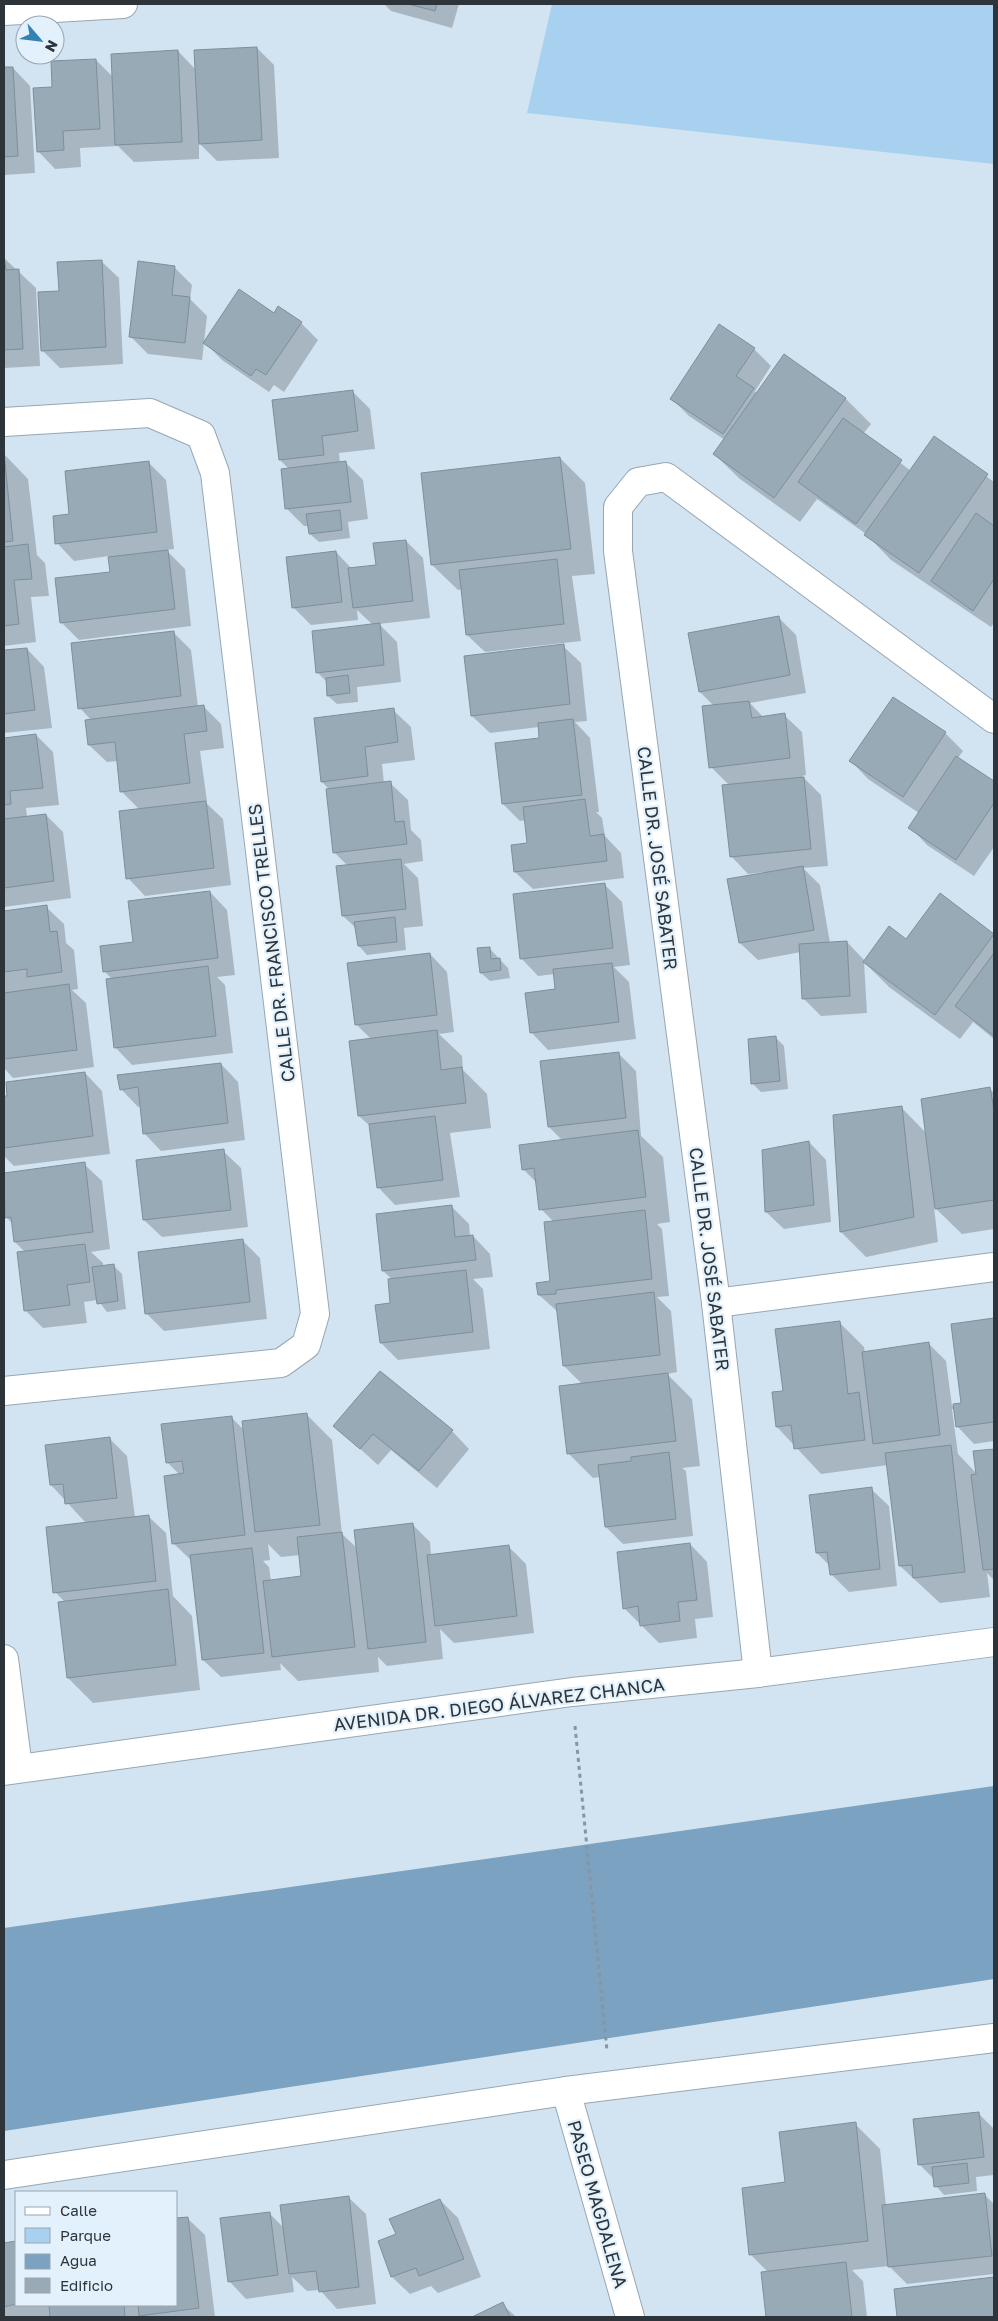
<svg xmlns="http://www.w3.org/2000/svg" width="998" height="2321" font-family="'Golos Text',sans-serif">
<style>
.green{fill:#a8d1f0}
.water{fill:#7ba2c0}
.shadow{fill:#0003;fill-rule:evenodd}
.building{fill:#99aab7;stroke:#7e8e9b}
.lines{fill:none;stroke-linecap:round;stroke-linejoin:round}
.minor-casing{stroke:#96a7b4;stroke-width:30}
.path{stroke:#8895a0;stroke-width:3;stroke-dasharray:4 4;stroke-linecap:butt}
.minor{stroke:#fff;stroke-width:28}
.labels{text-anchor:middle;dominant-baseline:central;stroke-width:4.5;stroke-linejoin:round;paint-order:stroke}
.street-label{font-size:18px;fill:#2d343a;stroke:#e2f1fc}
</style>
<rect width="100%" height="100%" fill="#d2e4f2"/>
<path class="green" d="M552,4H994V164L527,113Z"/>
<path class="water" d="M994,1786V1979L4,2131V1928Z"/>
<g class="shadow">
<path d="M384,4H459L452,28L391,11Z"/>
<path d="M257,48L274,65L279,158L217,161L199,143V159L134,162L118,146L80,148L81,167L55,169L38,151L53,89L96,60L114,78L178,51L196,70Z"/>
<path d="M13,68L30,86L35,173L4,175V69Z"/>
<path d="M4,258L36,288L40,366L4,368Z"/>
<path d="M101,261L119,278L123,364L60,368L42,350L60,292Z"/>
<path d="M174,267L192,285L190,299L207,316L202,360L148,354L131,337Z"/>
<path d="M274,314L301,323L318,340L284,392L274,385L269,392L222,360L205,343Z"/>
<path d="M754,349L771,366L755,391L757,394L785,355L846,399L871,424L863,434L911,471L934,438L994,482V623L991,627L891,560L866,534L817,499L800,522L740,479L714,454L725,440L689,416L672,399Z"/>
<path d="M353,392L370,409L375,449L339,453L340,463H346L363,480L368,519L348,522L350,538L319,542L310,534L309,526H304L287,509L283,470L289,469L280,460Z"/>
<path d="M4,454L28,479L37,555L45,563L49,596L31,597L36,642L4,646Z"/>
<path d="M560,458L585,483L595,574L572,576L581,641L485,652L467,635L462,589L458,590L432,565Z"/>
<path d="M148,462L166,480L174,549L166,550L185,569L191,626L79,640L61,622L111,573L109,556L74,561L57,543L71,515Z"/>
<path d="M406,541L423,558L430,618L379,624L397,642L401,682L357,687L358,702L337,704L328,696L327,682L317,672L373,625L357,610L358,620L311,625L293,607L336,552L352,569L377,566Z"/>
<path d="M779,618L796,635L806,693L750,703L764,718L784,715L802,732L806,775L802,776L821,795L828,866L803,868L820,885L830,943L847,942L865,961L906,941L940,895L994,935V1039L973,1022L960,1039L889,987L864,962L867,1013L821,1016L803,998L801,952L758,960L740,943L764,872L748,874L731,856L729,785L711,767L714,706L700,692L690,634Z"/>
<path d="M173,632L191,650L198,707H204L221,724L224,748L200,751L207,801H204L223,819L231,885L145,896L128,878L140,810L121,791L118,761L107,762L89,745L91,720L80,708Z"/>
<path d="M563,646L581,663L587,721L575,722L590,738L599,812H596L602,818L605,836L621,853L624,878L533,889L515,872L529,844L526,820L520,821L503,804L540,740L539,727L490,733L472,716Z"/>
<path d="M27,649L44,667L52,728L4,733V652Z"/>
<path d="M893,699L945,733L963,751L958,758L994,783V847L974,876L927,845L910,827L919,813L868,779L851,761Z"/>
<path d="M393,710L411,727L415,760L382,764L384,783H390L408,800L411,830L421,840L423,861L404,864L418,878L423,926L404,928L406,950L367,955L359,946L357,929L343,916L348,866L334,852L330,790L322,782Z"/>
<path d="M36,735L53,752L59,805L26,808L27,817L46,815L63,832L71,898L4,907V739Z"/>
<path d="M605,885L622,902L630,965L614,967L629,982L636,1039L548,1050L531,1032L557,990L555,974L538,976L521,958Z"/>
<path d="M210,892L227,910L235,975L217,977L225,985L233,1053L132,1065L115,1047L112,979L104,971L134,943Z"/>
<path d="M46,907L64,924L66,943L74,950L78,989L72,990L86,1003L94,1067L13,1078L4,1068V912Z"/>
<path d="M490,949L508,968L510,978L490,981L481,973Z"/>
<path d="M430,954L447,972L454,1032L439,1034L462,1056L463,1070L487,1094L491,1128L450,1133L460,1197L395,1205L378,1187L371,1127L359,1116L371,1039L356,1024Z"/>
<path d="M776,1038L784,1046L788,1089L761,1092L752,1083Z"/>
<path d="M618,1053L636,1071L641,1136L663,1157L670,1222L657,1224L662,1229L669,1296L657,1297L671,1311L677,1372L667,1374L692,1399L700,1466L682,1468L686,1471L693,1536L623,1544L606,1527L600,1477L593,1478L568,1453L582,1384L564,1366L558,1312L539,1295L551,1283L554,1222L541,1209L537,1183L523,1169L563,1141L549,1127Z"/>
<path d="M221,1064L238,1082L245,1140L161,1151L144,1133L141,1106L138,1107L121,1089Z"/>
<path d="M85,1073L102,1091L110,1154L14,1166L4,1156V1097Z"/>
<path d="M990,1089L994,1093V1229L962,1234L934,1207L938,1242L866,1257L841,1232L834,1116L901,1107L926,1133Z"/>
<path d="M809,1142L826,1160L831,1222L784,1229L766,1212L763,1151Z"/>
<path d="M223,1151L241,1168L248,1227L162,1237L144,1220Z"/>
<path d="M84,1164L102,1181L110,1249L91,1252L103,1263V1267L113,1265L122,1274L126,1309L107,1312L98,1300L84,1302L87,1323L43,1328L26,1311L19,1254L26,1253L15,1242L13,1224L6,1217L4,1174Z"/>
<path d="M451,1206L469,1224L470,1236H473L490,1254L493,1277L473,1279L483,1289L490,1349L398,1360L381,1343L392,1304L393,1280L383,1271Z"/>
<path d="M242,1240L260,1258L267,1319L164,1331L147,1314Z"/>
<path d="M994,1320V1441L974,1444L957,1426L954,1409H952L958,1454L977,1474L974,1452L994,1450V1580L987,1573L990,1597L940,1603L900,1566L888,1465L821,1474L777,1427L784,1392L839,1322L864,1347L865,1353L929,1344L946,1361L952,1406L962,1404L953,1325Z"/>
<path d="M306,1414L332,1440L342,1534L358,1549L412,1524L430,1542L431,1556L509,1547L526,1564L534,1633L454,1643L440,1629L443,1659L387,1666L378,1657L379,1672L298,1681L280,1663L281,1670L221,1677L203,1660L193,1562L173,1543L180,1475L167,1462L231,1417L244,1430ZM268,1544L281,1557L300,1555L303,1577L271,1581L269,1567L263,1561L270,1560Z"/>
<path d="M335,1426L452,1431L469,1449L437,1488L391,1450L378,1465Z"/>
<path d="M110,1439L127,1456L135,1517L148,1516L166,1533L173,1596L192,1616L200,1690L93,1703L68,1678L65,1602L55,1592L86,1523L51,1485Z"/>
<path d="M871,1489L889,1506L897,1586L849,1592L831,1574L830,1566L817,1553Z"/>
<path d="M690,1544L707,1562L713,1617L695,1619L697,1638L659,1643L624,1608Z"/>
<path d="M978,2113L994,2129V2175L976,2177L977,2191L944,2195L936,2186L935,2180L919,2164Z"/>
<path d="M855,2124L880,2149L886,2206L984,2194L994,2204V2274L907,2284L889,2266L852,2270L863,2281L867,2317H768L763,2273H769L750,2254L786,2184Z"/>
<path d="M348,2197L366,2214L376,2304L337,2309L320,2290L307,2291L292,2277L294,2292L246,2299L229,2281L269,2213L284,2228Z"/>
<path d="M440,2200L458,2218L481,2277L438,2293L431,2286L410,2294L392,2277L379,2242L397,2235Z"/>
<path d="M187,2218L205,2235L215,2317H4V2245L16,2242V2305H176Z"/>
<path d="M994,2279V2317H899L896,2290Z"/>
<path d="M502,2304L516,2317H474Z"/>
</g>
<g class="building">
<path d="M408,4H437L435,11Z"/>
<path d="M257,47L262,140L199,144L194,50Z"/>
<path d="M178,50L182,142L115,145L111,54Z"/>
<path d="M96,59L100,129L63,131L64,150L37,152L33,88L52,87L51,61Z"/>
<path d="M4,67H13L18,156L4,157Z"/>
<path d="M4,257L6,270L19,269L23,349L4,350Z"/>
<path d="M102,260L106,347L41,351L38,292L59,291L57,262Z"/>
<path d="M138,261L175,266L172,295L190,297L185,343L129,337Z"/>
<path d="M239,289L274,313L278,306L302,322L266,375L256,369L251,376L203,343Z"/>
<path d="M719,324L755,348L736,376L754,388L723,434L670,399Z"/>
<path d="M784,354L846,398L774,498L713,454Z"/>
<path d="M353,390L358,431L322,436L324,455L279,460L272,400Z"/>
<path d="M843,418L902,460L856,524L798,482Z"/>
<path d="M934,436L988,474L919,573L864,535Z"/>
<path d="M4,454L13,541L4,542Z"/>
<path d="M560,457L571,549L431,565L421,473Z"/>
<path d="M149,461L157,532L55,544L53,516L69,514L65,471Z"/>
<path d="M346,461L351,502L285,509L281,469Z"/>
<path d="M340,510L342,530L309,534L306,514Z"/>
<path d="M976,513L994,526V579L973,611L931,581Z"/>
<path d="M406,540L413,601L353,608L348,568L376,565L373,543Z"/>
<path d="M28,544L32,579L14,580L19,624L4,626V547Z"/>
<path d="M168,550L175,609L60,623L55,578L110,572L108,557Z"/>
<path d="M336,551L342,602L292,608L286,557Z"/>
<path d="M557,559L564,624L466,635L459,570Z"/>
<path d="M779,616L790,675L699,692L688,633Z"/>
<path d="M380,623L384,665L316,673L312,631Z"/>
<path d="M174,631L181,696L78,709L71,643Z"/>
<path d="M564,644L570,704L471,716L464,656Z"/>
<path d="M27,648L35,710L4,714V650Z"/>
<path d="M348,675L350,693L327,696L326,678Z"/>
<path d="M893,697L946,732L903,797L849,761Z"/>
<path d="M749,701L752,718L785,713L790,758L709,768L702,706Z"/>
<path d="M204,705L207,731L184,734L190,783L120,792L115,742L88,745L85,720Z"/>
<path d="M394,708L398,742L365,747L368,776L321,782L314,718Z"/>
<path d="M573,719L582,795L502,804L495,743L539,738L538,723Z"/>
<path d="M36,734L43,788L10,791L11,804L4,805V738Z"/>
<path d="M956,756L994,781V803L956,860L908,828Z"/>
<path d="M804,777L811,849L730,857L722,785Z"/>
<path d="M391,781L395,822L404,821L407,844L333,853L326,789Z"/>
<path d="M585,799L590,836L604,834L607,861L514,872L511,845L527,843L523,807Z"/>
<path d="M206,801L214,868L126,879L119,811Z"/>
<path d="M46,814L54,881L4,888V819Z"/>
<path d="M401,859L406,909L342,916L336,866Z"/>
<path d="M803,866L814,930L739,943L727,879Z"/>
<path d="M605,883L613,948L520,959L513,894Z"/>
<path d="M210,891L218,958L103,972L100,946L133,942L128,901Z"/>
<path d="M940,893L994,934L935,1015L863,962L889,926L906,939Z"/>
<path d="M47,905L50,932L57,931L62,972L27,977V969L4,972V911Z"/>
<path d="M395,917L397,942L358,946L354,922Z"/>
<path d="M847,941L850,996L802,999L799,944Z"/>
<path d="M490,947L491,959L500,958L501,970L480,973L477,948Z"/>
<path d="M430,953L437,1015L355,1025L347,963Z"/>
<path d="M994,953V1036L955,1006Z"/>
<path d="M612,963L619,1022L530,1033L525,993L555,989L553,969Z"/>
<path d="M208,966L216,1036L114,1048L106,979Z"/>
<path d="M69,984L77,1050L4,1059V993Z"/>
<path d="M437,1030L441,1070L462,1067L466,1103L358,1116L349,1041Z"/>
<path d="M776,1036L780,1081L751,1084L748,1039Z"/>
<path d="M619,1052L626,1118L548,1127L540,1061Z"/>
<path d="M221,1063L228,1123L143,1134L138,1087L120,1090L117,1075Z"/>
<path d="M85,1072L93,1136L4,1148V1096H7L6,1082Z"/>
<path d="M990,1087L994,1110V1200L935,1209L921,1099Z"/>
<path d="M902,1106L914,1217L840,1232L833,1115Z"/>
<path d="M435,1116L443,1180L377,1188L369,1124Z"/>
<path d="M638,1130L646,1197L539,1210L534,1168L522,1170L519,1145Z"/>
<path d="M809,1141L814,1205L765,1212L762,1150Z"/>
<path d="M224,1149L231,1210L143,1220L136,1160Z"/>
<path d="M85,1162L93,1232L14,1242L11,1217L5,1218L4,1173Z"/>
<path d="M452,1205L455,1237L473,1235L476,1260L382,1271L376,1214Z"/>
<path d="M645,1210L652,1279L556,1290V1294L538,1295L536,1283L550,1281L544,1222Z"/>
<path d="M243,1239L250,1302L145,1314L138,1252Z"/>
<path d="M85,1244L90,1282L67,1285L70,1305L24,1311L17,1252Z"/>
<path d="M114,1264L118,1301L97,1304L92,1267Z"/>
<path d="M466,1270L473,1332L380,1343L375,1305L390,1303L388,1279Z"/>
<path d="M654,1292L660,1355L563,1366L556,1304Z"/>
<path d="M994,1318V1422L956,1427L953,1404L961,1403L951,1324Z"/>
<path d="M840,1321L848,1394L859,1392L865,1440L794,1449L791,1425L776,1427L772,1392L783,1391L775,1329Z"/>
<path d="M929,1342L940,1435L873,1444L862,1352Z"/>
<path d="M380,1371L453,1430L419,1471L373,1434L360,1449L333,1426Z"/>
<path d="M668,1373L676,1441L567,1454L559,1386Z"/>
<path d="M307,1413L320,1525L255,1532L242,1421Z"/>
<path d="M232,1416L245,1535L172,1544L164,1476L184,1473L182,1461L166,1463L161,1424Z"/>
<path d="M110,1437L117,1498L65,1504L63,1484L50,1485L45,1445Z"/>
<path d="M951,1445L965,1572L913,1578L912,1565L899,1566L885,1453Z"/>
<path d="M994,1449V1569L983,1570L971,1475L976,1474L973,1451Z"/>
<path d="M669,1452L676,1519L605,1527L598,1465L631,1461V1457Z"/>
<path d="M872,1487L880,1569L830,1575L827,1552L816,1553L809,1495Z"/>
<path d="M149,1515L156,1581L53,1593L46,1527Z"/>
<path d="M413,1523L426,1642L368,1649L354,1530Z"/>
<path d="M342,1532L355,1647L272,1657L263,1581L301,1576L297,1537Z"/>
<path d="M690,1543L697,1600L678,1602L680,1621L640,1626L638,1606L623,1609L617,1552Z"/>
<path d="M509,1545L517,1616L435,1626L427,1555Z"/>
<path d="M252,1548L264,1653L202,1660L190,1555Z"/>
<path d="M168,1589L176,1665L67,1678L58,1602Z"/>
<path d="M979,2112L984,2157L918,2165L913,2119Z"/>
<path d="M856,2122L868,2241L749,2255L742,2188L785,2182L779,2132Z"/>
<path d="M967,2163L969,2183L934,2187L932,2167Z"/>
<path d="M985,2193L992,2256L888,2267L882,2205Z"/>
<path d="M349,2196L359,2287L319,2292L316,2271L289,2274L280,2205Z"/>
<path d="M440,2199L464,2259L419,2276L416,2268L391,2277L378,2241L396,2234L389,2219Z"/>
<path d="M270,2212L278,2275L228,2282L220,2218Z"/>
<path d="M188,2217L199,2308L139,2316L138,2305H176V2218Z"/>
<path d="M16,2241V2304L4,2307V2243Z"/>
<path d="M846,2262L852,2317H766L761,2272Z"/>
<path d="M994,2277V2317H897L894,2289Z"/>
<path d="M503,2302L510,2317H472Z"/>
<path d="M49,2305H124L125,2317H50Z"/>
</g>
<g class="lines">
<defs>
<g id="minor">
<path d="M4,11L123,4"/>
<path d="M4,422L150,413L201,435L215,473L315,1314L306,1345L281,1363L4,1391"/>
<path d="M716,1303L994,1267"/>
<path d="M4,1659L18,1768"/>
<path d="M758,1673L716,1303L618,551V507L638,482L666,477L994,719"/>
<path d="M4,1771L572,1692L758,1673L994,1642"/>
<path d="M566,2091L630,2317"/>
<path d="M4,2175L566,2091L994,2038"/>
</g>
</defs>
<use href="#minor" class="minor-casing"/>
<path class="path" d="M575,1726L607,2051"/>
<use href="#minor" class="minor"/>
</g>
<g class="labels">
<g class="street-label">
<text transform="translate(658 858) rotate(83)">CALLE DR. JOSÉ SABATER</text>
<text transform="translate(271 943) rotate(-97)">CALLE DR. FRANCISCO TRELLES</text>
<text transform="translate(710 1259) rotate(83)">CALLE DR. JOSÉ SABATER</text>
<text transform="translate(499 1704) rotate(-7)">AVENIDA DR. DIEGO ÁLVAREZ CHANCA</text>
<text transform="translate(598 2204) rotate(74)">PASEO MAGDALENA</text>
</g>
</g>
<rect width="998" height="2321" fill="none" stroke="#2d343a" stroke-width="10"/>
<rect x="15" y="2191" width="162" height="115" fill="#e2f1fc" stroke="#9aa5ae"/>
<rect x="25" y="2207" width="25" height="8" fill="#ffffff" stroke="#9aa5ae"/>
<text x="60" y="2216" font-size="15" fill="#2d343a">Calle</text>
<rect x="25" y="2228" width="25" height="15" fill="#a8d1f0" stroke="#9aa5ae"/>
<text x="60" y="2241" font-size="15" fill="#2d343a">Parque</text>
<rect x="25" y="2254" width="25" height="15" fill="#7ba2c0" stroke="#9aa5ae"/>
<text x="60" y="2266" font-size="15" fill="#2d343a">Agua</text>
<rect x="25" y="2278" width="25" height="15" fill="#99aab7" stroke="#9aa5ae"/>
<text x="60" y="2291" font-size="15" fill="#2d343a">Edificio</text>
<g transform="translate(40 40) rotate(118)"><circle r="24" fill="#e2f1fc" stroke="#9aa5ae"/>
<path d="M0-4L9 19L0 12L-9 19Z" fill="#3481b3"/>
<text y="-8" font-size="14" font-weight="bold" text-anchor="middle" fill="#2d343a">N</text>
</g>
</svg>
